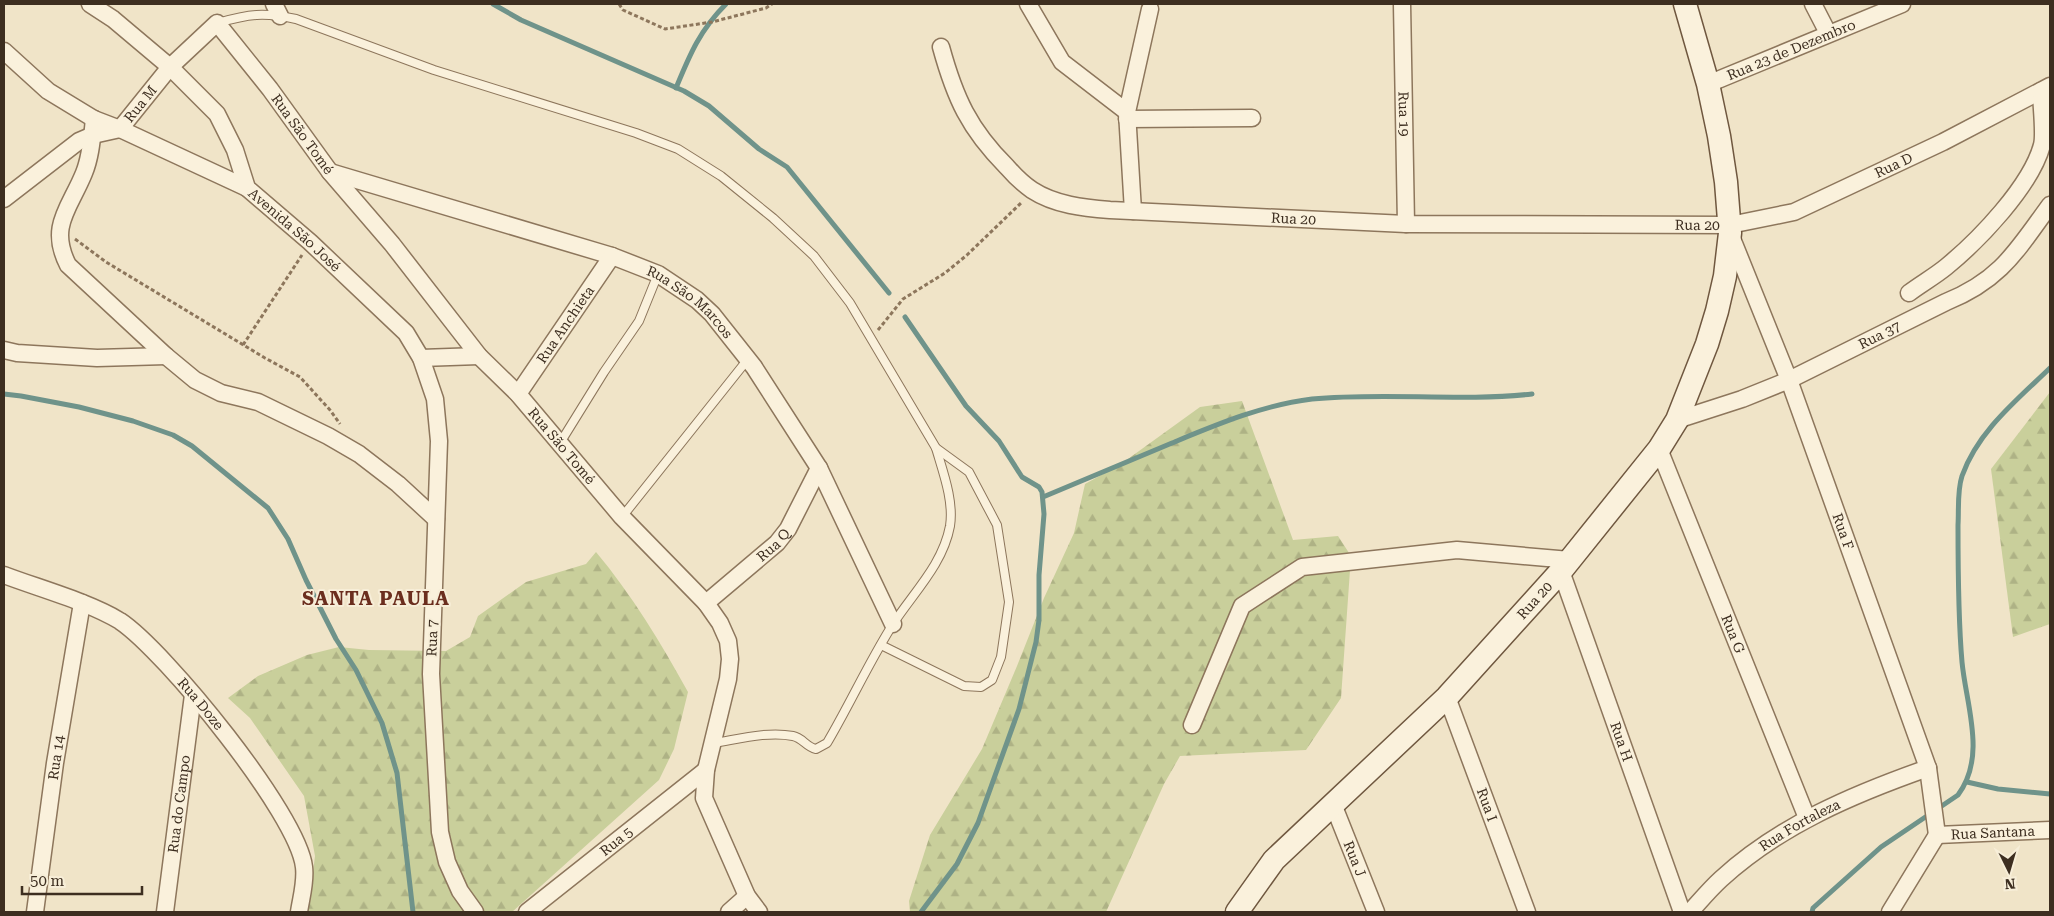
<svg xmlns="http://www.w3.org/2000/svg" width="2054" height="916" font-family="'Roboto Serif',serif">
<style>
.forest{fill:url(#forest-firs)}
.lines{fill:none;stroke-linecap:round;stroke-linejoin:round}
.stream{stroke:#6f938a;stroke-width:5}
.lane-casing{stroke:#8d765c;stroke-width:10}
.street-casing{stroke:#8d765c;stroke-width:19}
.secondary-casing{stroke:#6f573f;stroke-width:25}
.path{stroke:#8d765c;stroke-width:3;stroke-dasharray:4 2.5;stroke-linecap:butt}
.lane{stroke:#faf1dc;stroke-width:8}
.street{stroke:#faf1dc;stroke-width:16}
.secondary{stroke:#faf1dc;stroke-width:22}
.labels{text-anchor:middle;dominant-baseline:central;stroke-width:4;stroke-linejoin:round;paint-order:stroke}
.street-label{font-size:14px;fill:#3d2e20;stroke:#f7eed8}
.district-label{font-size:19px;font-weight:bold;letter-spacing:1px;fill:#6b2e1e;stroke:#f7eed8}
</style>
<defs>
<pattern id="forest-firs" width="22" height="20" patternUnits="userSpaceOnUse" patternTransform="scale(1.25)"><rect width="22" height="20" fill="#c9cf9b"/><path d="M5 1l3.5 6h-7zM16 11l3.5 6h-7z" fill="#aeb285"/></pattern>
</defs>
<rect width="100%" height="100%" fill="#f0e4c8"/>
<g class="forest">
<path d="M2050,392V624L2013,637L1991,469Z"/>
<path d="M1242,401L1293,540L1338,536L1351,556L1341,698L1306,750L1180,756L1164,784L1106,912H910L909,901L930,835L982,749L1017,666L1044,598L1074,533L1085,484L1121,464L1200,407Z"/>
<path d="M596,552C632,595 661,643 688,692L674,749L659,780L512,912H308L315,856L304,796L250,718L228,698L258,676L307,655L339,647L369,650L446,651L470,637L478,616L526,582L586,564Z"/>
</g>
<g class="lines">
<g class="stream">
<path d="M493,4L521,20L684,91L709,106L759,149L787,167L889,293"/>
<path d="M676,88C690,54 700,30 726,4"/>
<path d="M905,317L966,406L999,441L1022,477L1039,487L1042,492L1044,514L1039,575V620L1036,642L1019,709L978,823L957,864L921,912"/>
<path d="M4,394L21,396L79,407L133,421L173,435L192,446L268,508L288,539L306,580L336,639L356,670L382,723L397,773L413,912"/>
<path d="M1043,497C1086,479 1129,461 1172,443C1218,424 1263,405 1312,399C1385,392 1459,402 1532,394"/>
<path d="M1967,782L1998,789L2050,794"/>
<path d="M1812,912L1813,908L1881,847L1958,795C1987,756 1966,705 1962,662C1958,617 1958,570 1958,525C1959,509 1957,491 1962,476C1978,431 2017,400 2050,368"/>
</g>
<defs>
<g id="lane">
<path d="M217,23C250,14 263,12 296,19L434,70L636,133L678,149L721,176L773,218L814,256L850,303L936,448C943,472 954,501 950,526C943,564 914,592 893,624C869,662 850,704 827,743L816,749C806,747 803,738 793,736C768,731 739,739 714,743"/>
<path d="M560,443L604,372L639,321L658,274"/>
<path d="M622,517L748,359"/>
<path d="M881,645L964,686L981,687L992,680L1001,657L1009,602L997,525L969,472L936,448"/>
</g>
<g id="street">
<path id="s1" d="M90,4L113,19L170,67L217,114L235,150L247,188L310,242L406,333L421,358L435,399L439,441L431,674L440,832L447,862L460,891L475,912"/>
<path d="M274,4L280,16"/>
<path d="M1028,4L1062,62L1127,112"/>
<path id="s2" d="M1402,4L1406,224"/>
<path d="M1813,4L1828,33"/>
<path id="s3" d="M941,47C955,98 969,129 1007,167C1014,175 1023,184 1032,190C1055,205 1084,208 1110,210L1406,224L1730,225L1794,212L1943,142L2050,86"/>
<path d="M4,51L48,91L94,119L120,129L247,188"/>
<path id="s4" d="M1708,84L1902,4"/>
<path d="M94,119C92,137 91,156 84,173C70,208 48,226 68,265L166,356L195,380L221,393L258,402L328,436L359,454L398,484L436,519"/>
<path d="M1127,119L1252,118"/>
<path id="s5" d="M330,172L612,256L658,274L697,300L712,314L754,367L819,468L893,624"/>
<path id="s6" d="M4,199L79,141L93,135L120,129L170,67L217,23L270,89L330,172L392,244L479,356L518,394L622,517L706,603L720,623L728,641L730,659L728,679L706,770L704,798L747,896L759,912"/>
<path d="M1133,211L1127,112L1150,9"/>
<path id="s7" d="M1731,236L1789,380L1928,768L1937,835"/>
<path d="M1909,293C1921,284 1935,276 1946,267C1979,240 2031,186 2042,145C2045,134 2041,104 2041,91"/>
<path d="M4,350L17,353L97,358L166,356"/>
<path d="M421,358L479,356"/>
<path id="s8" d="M518,394L612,256"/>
<path id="s9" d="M1677,420L1742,399L1789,380L1946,302C2001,280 2017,250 2050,205"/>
<path id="s10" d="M1659,449L1807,818"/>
<path id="s11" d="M1561,571L1682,912"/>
<path id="s12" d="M4,575C38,588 89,602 120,621C165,651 298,814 304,867C306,882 301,898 299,912"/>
<path id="s13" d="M706,603L777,543L788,529L819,468"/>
<path id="s14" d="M1447,697L1527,912"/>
<path d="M1192,725L1242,606L1302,567L1457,550L1570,560"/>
<path id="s15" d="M1333,804L1376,912"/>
<path id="s16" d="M1937,835L2050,830"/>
<path id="s17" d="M35,912L55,763L82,603"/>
<path id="s18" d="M165,912L193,695"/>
<path id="s19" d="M527,912L706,770"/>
<path d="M729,912L747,896"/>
<path id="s20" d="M1690,912C1700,901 1710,889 1721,879C1780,825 1854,794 1928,768"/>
<path d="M1890,912L1937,835"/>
</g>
<g id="secondary">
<path id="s21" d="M1237,912L1274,860L1447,697L1561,571L1659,449L1677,420L1707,344L1717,311L1725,276L1730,233L1726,182L1719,136L1708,84L1685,4"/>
</g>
</defs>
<use href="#lane" class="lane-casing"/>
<use href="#street" class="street-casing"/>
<use href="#secondary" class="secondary-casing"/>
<g class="path">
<path d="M619,4L623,10L665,29L712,22L766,8L772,4"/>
<path d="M75,239L106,262L265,358L300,377L330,410L340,424"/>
<path d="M878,330L903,299L945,273L967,255L1022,202"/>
<path d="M243,345L302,255"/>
</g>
<use href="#lane" class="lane"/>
<use href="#street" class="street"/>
<use href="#secondary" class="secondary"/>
</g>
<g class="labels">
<g class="street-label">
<text stroke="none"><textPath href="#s4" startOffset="90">Rua 23 de Dezembro</textPath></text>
<text stroke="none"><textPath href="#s6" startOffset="170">Rua M</textPath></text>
<text stroke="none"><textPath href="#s2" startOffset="110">Rua 19</textPath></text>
<text stroke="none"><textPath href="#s6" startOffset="422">Rua São Tomé</textPath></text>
<text stroke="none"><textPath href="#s3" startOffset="1050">Rua D</textPath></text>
<text stroke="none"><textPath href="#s3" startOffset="438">Rua 20</textPath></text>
<text stroke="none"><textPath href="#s3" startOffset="842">Rua 20</textPath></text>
<text stroke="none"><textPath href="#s1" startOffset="312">Avenida São José</textPath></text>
<text stroke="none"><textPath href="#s5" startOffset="386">Rua São Marcos</textPath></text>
<text stroke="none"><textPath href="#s8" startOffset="84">Rua Anchieta</textPath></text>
<text stroke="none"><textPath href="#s9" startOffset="220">Rua 37</textPath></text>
<text stroke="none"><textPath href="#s6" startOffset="828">Rua São Tomé</textPath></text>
<text stroke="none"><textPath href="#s7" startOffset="316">Rua F</textPath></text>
<text stroke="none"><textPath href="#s13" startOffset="89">Rua Q</textPath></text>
<text stroke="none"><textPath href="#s21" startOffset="432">Rua 20</textPath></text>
<text stroke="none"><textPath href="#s10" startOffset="199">Rua G</textPath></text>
<text transform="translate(432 638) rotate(-88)">Rua 7</text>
<text stroke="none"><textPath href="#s12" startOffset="241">Rua Doze</textPath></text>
<text stroke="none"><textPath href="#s11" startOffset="181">Rua H</textPath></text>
<text stroke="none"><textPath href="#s17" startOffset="156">Rua 14</textPath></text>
<text stroke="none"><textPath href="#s18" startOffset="109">Rua do Campo</textPath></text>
<text stroke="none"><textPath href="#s14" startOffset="115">Rua I</textPath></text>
<text stroke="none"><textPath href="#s20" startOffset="141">Rua Fortaleza</textPath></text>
<text stroke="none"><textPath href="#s16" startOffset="56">Rua Santana</textPath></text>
<text stroke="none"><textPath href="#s19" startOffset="114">Rua 5</textPath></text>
<text stroke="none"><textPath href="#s15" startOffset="59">Rua J</textPath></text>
</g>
<g class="district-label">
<text x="376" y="598">SANTA PAULA</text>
</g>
</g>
<rect width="2054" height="916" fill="none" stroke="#3d2e20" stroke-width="10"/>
<g transform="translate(2009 871) rotate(175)" stroke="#f7eed8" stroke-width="4" paint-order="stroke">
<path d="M0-4L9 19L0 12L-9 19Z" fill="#3d2e20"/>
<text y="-8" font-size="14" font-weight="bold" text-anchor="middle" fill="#3d2e20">N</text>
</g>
<path d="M22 886v8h120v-8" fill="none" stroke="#3d2e20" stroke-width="2.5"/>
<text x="30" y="886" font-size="15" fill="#3d2e20" stroke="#f7eed8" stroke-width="4" paint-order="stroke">50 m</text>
</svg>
